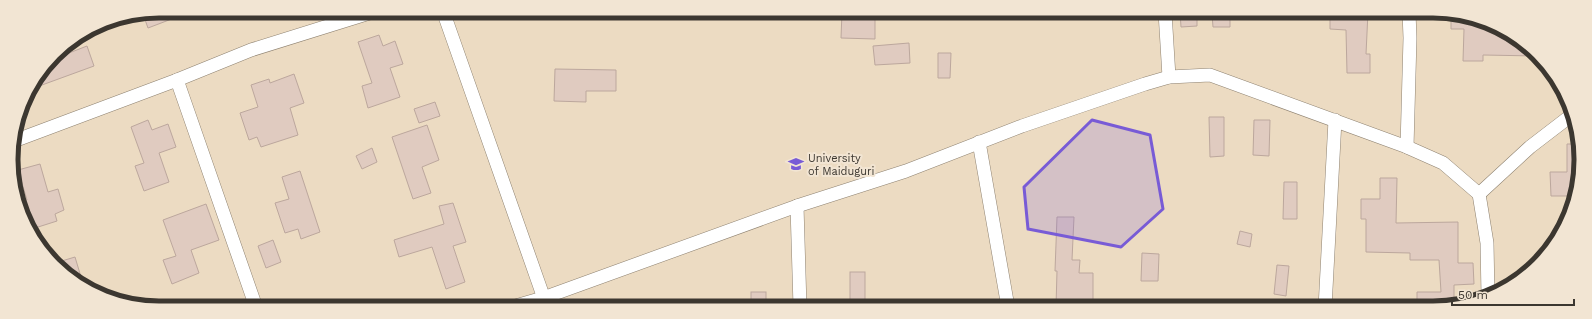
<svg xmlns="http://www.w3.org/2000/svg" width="1592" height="319" font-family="'Work Sans',sans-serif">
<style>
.built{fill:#ecdbc2}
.building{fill:#e0cbc0;stroke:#bca79d}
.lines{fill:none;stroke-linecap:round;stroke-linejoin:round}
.minor-casing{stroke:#8e8271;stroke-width:14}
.minor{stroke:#fff;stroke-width:13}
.marked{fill:#785bd6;fill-opacity:0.2;stroke:#785bd6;stroke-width:3;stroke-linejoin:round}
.labels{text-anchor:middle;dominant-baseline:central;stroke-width:4;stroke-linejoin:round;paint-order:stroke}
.poi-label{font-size:11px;fill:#3c3730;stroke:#f2e5d3;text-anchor:start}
.rim{fill:none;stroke:#3c3730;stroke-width:5}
</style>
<rect width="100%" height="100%" fill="#f2e5d3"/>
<path class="built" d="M160,11L1452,12L1507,31L1550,69L1576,121L1580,179L1566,225L1537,265L1498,293L1442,308L140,307L85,288L48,257L19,207L11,150L22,102L55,54L103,22Z"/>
<g class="building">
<path d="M160,11H190V12L148,28L143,14Z"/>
<path d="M842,12H875V39L841,38Z"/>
<path d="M1180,12H1197V26L1181,27Z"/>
<path d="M1330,12H1368L1366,54H1370V73H1347L1346,30L1330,29Z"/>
<path d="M1451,12L1507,31L1536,56L1483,55V61H1463L1464,29H1451Z"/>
<path d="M1212,14H1230V27H1213Z"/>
<path d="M379,35L383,46L395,41L403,64L390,68L400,97L368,108L362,86L372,83L358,42Z"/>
<path d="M909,43L910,63L875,65L873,46Z"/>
<path d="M87,46L94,66L31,89L51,60Z"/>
<path d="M938,53H951L950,78H938Z"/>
<path d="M555,69L616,70V91H586V102L554,101Z"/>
<path d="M294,74L304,103L290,108L298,135L261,147L257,137L249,140L240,113L258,107L251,85L269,79L270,83Z"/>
<path d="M435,102L440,116L419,123L414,109Z"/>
<path d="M1209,117H1224V156L1210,157Z"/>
<path d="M148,120L152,130L168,124L176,147L159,153L169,182L144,191L135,166L144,163L131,127Z"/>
<path d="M1254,120H1270L1269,156L1253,155Z"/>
<path d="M427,125L439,160L422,167L431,193L413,199L392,137Z"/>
<path d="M1567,144H1577L1580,179L1575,196H1551L1550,172H1567Z"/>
<path d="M372,148L377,162L362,169L356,156Z"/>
<path d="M40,164L48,192L58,189L64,210L55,214L57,221L35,228L32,217L26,219L19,207L18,202L27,200L18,170Z"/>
<path d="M300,171L320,232L301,239L298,229L285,233L275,203L289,199L282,177Z"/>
<path d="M1380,178H1397L1396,223L1458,222V263H1473L1474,284L1454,285V304L1442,308H1417V292H1441L1439,260H1410V253L1366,252V219H1361V199H1380Z"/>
<path d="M1284,182H1297V219H1283Z"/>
<path d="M453,203L466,242L453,246L465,282L446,289L432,247L399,257L394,240L444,224L439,206Z"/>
<path d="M206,204L219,240L191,250L199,273L172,284L163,260L176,256L163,220Z"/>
<path d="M1057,217H1074L1072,260H1080L1079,273H1093V307H1056L1057,271H1055Z"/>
<path d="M1240,231L1252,234L1250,247L1237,244Z"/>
<path d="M273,240L281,262L266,268L258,246Z"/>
<path d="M1142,253L1159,254L1158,281H1141Z"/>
<path d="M75,257L84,287L55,263Z"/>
<path d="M1277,265L1289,266L1286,296L1274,294Z"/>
<rect x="850" y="272" width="15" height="32"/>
<rect x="751" y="292" width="15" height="15"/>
</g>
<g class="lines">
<defs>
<g id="minor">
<path d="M443,11L547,307"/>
<path d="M1165,12L1169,77"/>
<path d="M177,80L256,307"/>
<path d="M14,141L177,80L251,50L376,11"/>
<path d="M979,142L1008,307"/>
<path d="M1407,147L1410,38L1409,12"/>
<path d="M1479,194L1530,147L1573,114"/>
<path d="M797,206L800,307"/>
<path d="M512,307L543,298L797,206L906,171L1022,126L1145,84L1169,77L1210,75L1407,147L1443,163L1479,194L1487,243L1488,295"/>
<path d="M1325,308L1335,120"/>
</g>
</defs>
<use href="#minor" class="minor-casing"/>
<use href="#minor" class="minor"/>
</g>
<path class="marked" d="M1092,120L1150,135L1163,209L1121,247L1028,229L1024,187Z"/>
<defs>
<symbol id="university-bare" viewBox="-9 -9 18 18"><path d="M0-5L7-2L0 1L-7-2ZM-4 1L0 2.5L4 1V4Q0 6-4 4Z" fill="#785bd6" stroke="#f2e5d3" stroke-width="2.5" paint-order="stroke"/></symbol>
</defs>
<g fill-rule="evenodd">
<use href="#university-bare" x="785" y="153" width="22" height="22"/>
</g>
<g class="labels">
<g class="poi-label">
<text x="808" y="158">University<tspan x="808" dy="13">of Maiduguri</tspan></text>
</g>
</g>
<path d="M0 0H1592V319H0ZM159 18H1433A141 141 0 0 1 1574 159V160A141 141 0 0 1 1433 301H159A141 141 0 0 1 18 160V159A141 141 0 0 1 159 18Z" fill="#f2e5d3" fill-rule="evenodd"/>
<path class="rim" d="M159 18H1433A141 141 0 0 1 1574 159V160A141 141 0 0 1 1433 301H159A141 141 0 0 1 18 160V159A141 141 0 0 1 159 18Z"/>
<path d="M1452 299v6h122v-6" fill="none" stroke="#3c3730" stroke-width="2"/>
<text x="1458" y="299" font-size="12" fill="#3c3730" stroke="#f2e5d3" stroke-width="3" paint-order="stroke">50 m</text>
</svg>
